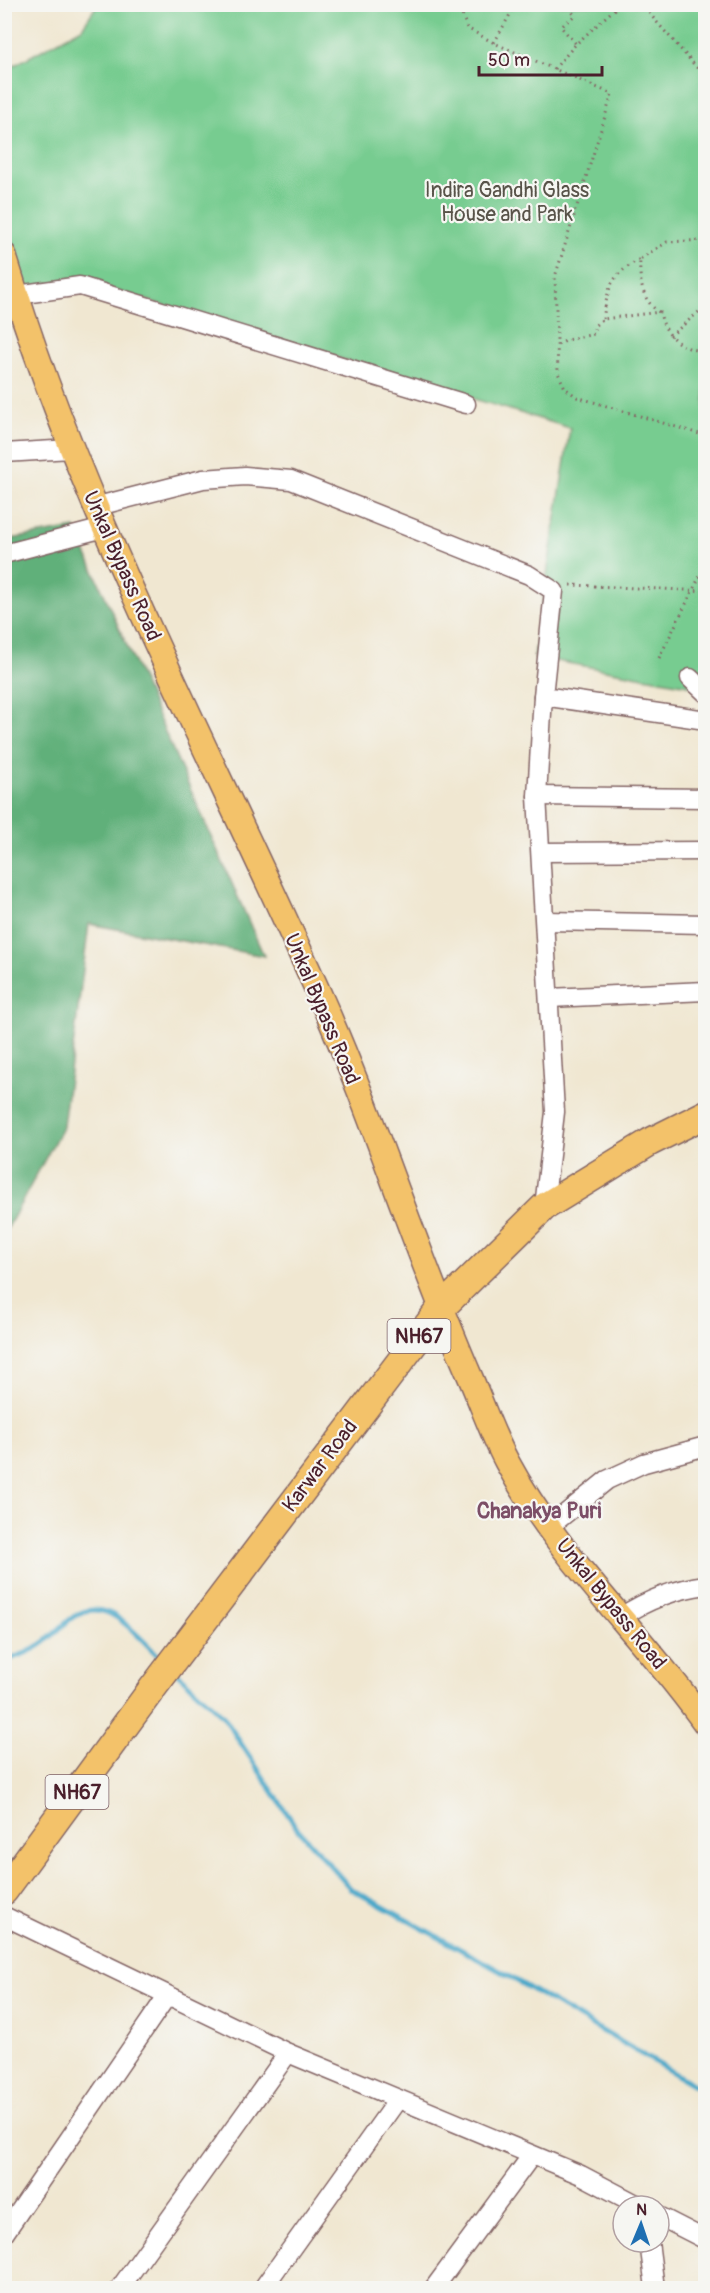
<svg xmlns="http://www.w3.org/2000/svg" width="710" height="2293" font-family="Pangolin,sans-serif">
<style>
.green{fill:#77cc90;stroke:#60765e;stroke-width:1.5}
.forest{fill:#61b07a;stroke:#566852;stroke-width:1.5}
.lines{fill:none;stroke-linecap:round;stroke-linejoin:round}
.stream{stroke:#4aa8c9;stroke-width:5}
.minor-casing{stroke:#846565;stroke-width:21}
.major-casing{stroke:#846565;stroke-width:27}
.highway-casing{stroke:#846565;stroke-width:30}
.path{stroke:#846565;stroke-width:3;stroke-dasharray:1.5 4.5;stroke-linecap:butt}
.minor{stroke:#fff;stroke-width:18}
.major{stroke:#f3c26a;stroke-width:24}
.highway{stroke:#f3c26a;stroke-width:27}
.labels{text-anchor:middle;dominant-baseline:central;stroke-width:4.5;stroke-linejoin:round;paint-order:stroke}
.shield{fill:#f6f6f2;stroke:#7e6067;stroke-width:1.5}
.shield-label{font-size:20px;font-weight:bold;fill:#4a1f2b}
.park-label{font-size:21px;fill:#585349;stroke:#f6f6f2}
.street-label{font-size:21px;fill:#4a1f2b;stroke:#f6f6f2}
.neighbourhood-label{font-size:22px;font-weight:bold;fill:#7c4e67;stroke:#f6f6f2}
</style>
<rect width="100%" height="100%" fill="#f6f6f2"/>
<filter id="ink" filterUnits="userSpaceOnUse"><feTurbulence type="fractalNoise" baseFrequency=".0167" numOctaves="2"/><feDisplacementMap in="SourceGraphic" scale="12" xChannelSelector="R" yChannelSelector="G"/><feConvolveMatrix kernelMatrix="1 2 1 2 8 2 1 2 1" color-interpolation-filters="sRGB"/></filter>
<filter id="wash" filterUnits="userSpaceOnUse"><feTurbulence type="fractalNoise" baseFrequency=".008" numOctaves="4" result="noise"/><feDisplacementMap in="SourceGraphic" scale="24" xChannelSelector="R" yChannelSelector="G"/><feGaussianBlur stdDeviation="1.35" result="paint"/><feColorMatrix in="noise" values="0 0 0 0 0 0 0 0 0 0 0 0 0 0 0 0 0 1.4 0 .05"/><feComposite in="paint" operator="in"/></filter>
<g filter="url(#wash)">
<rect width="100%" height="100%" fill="#f0e7d1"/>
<path class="green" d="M97,5H705V688L534,657L570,428L73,278L25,290L5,235V74L11,67L82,28Z"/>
<path class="forest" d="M75,528L264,956L89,924L63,1126L5,1233V540Z"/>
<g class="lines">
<g class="stream">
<path d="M4,1661C16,1657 29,1653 39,1646C62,1632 74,1602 106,1612C123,1617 150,1648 163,1661"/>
<path d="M175,1671L223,1716L296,1827L351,1889L500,1971L706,2092"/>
</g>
</g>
</g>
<g filter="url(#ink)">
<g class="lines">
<defs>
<g id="minor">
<path d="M17,295L80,286L466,404"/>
<path d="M4,453L71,449"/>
<path d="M94,507L203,479L245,476L291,480L529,575L554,591L543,696L537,796L555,1112L544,1207"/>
<path d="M4,554L104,528"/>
<path d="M690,678L706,693"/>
<path d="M543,696L706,720"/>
<path d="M537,796L706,798"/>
<path d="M541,852L706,851"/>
<path d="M546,921L706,924"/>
<path d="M549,998L706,991"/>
<path d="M549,1527L607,1480L644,1463L706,1446"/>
<path d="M621,1617C647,1600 675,1589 706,1585"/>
<path d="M4,1916L288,2053L581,2175L640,2206"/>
<path d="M659,2216L706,2240"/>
<path d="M4,2234L167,1996"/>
<path d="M649,2242L655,2288"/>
<path d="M120,2288L288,2053"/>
<path d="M263,2288L398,2099"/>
<path d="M434,2288L532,2155"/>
</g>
<path id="major" d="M4,255C81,513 211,751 320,996C376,1121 416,1254 471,1379C483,1407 493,1436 507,1462C559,1559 643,1635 706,1724"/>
<path id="highway" d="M4,1891L149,1693L440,1309L544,1207L650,1142L706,1114"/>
</defs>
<use href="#minor" class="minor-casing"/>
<use href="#major" class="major-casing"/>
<use href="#highway" class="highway-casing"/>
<g class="path">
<path d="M458,4L467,28L494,43L612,94L555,277L558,373L565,388L577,397L706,436"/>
<path d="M564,4L575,15L561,27L576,44"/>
<path d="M641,4L706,78"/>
<path d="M494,43L516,4"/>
<path d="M554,69L576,44L620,4"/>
<path d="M659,312C641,300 639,278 640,259L667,242L706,240"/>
<path d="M603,319C609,285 609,277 640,259"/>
<path d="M670,336L706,306"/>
<path d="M558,345L567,340L594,334V326L603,319L660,312C664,335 681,351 706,351"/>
<path d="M570,585L706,591"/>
<path d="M659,658L706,564"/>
</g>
<use href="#minor" class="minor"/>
<use href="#major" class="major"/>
<use href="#highway" class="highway"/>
</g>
</g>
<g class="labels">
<g class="shield">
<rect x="387.5" y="1319" width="63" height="34" rx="4.5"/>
<rect x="45.5" y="1775" width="63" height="34" rx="4.5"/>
</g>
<g class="shield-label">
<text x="419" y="1336">NH67</text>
<text x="77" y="1792">NH67</text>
</g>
<g class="park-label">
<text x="507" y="190">Indira Gandhi Glass<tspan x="507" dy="24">House and Park</tspan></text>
</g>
<g class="street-label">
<text transform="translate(122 566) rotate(66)">Unkal Bypass Road</text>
<text transform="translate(322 1009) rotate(67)">Unkal Bypass Road</text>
<text transform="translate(320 1466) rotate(-53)">Karwar Road</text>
<text transform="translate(611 1604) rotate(51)">Unkal Bypass Road</text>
</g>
<g class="neighbourhood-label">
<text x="539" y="1511">Chanakya Puri</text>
</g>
</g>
<rect width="710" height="2293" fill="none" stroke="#f6f6f2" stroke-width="24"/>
<g transform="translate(641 2224) rotate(2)"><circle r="28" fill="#f6f6f2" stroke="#b1a0a2" stroke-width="1.5"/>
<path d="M0-4.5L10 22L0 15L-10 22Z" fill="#1f6fb2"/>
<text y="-9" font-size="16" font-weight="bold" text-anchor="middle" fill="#4a1f2b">N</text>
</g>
<path d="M479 66v9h123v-9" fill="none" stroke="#4a1f2b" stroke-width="3"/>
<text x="488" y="66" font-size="18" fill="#4a1f2b" stroke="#f6f6f2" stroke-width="4.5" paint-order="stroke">50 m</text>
</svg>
